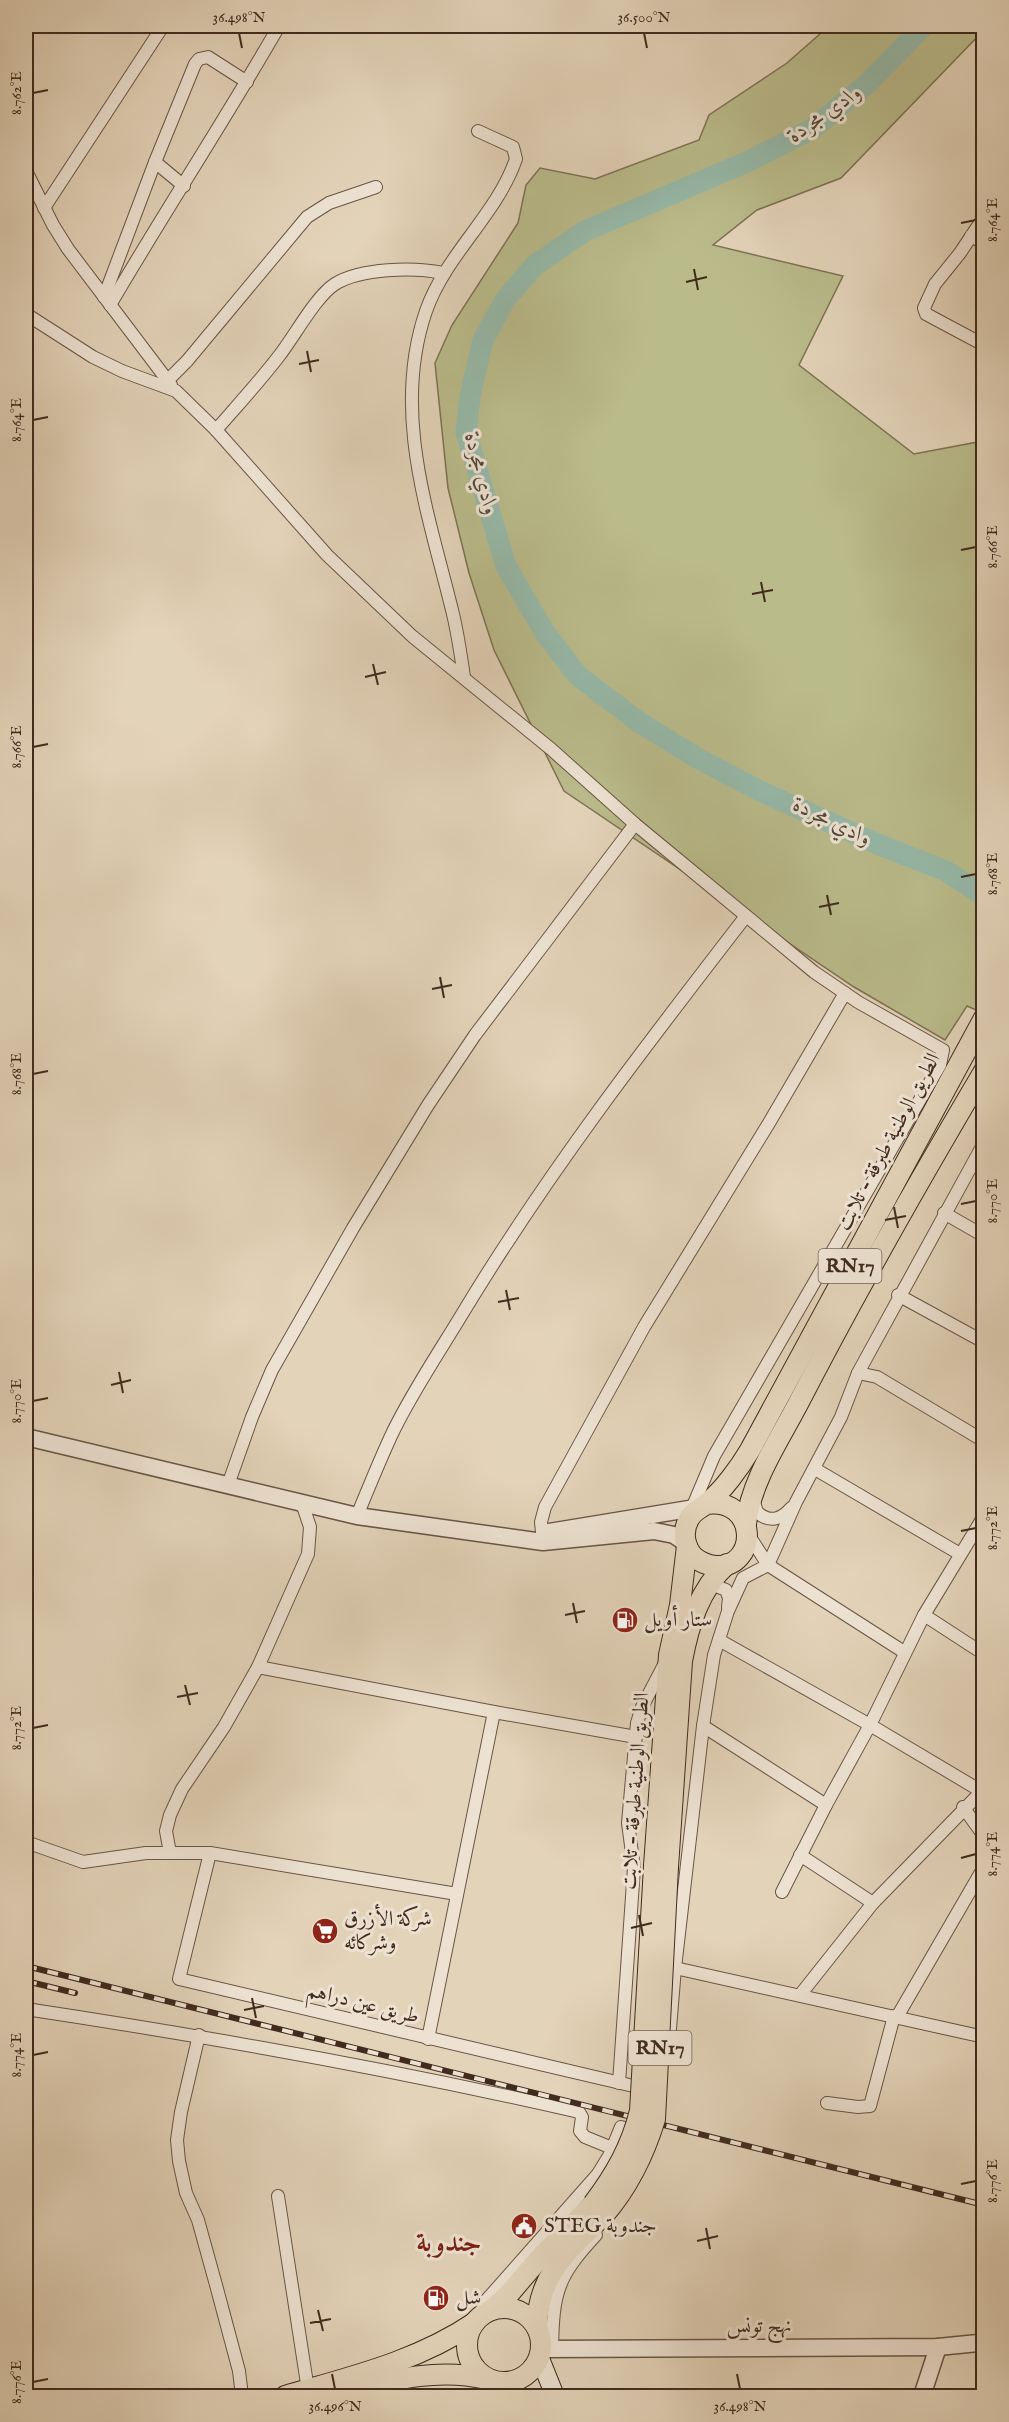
<svg xmlns="http://www.w3.org/2000/svg" width="1009" height="2422" font-family="'IM FELL English',Amiri,serif">
<style>
.green{fill:#babb8b;stroke:#7e7254;stroke-width:1.5}
.lines{fill:none;stroke-linecap:round;stroke-linejoin:round}
.river{stroke:#96b9a9;stroke-width:21}
.minor-casing{stroke:#6a5445;stroke-width:14}
.tertiary-casing{stroke:#6a5445;stroke-width:19}
.secondary-casing{stroke:#412a1e;stroke-width:20}
.primary-casing{stroke:#412a1e;stroke-width:22}
.minor{stroke:#ede2d2;stroke-width:12}
.tertiary{stroke:#ede2d2;stroke-width:16}
.secondary{stroke:#ede2d2;stroke-width:18}
.primary{stroke:#e3d3b9;stroke-width:20}
.rail-casing{stroke:#412a1e;stroke-width:6}
.rail{stroke:#ede2d2;stroke-width:4;stroke-dasharray:11;stroke-linecap:butt}
.primary-bridge-casing{stroke:#412a1e;stroke-width:22;stroke-linecap:butt}
.primary-bridge{stroke:#e3d3b9;stroke-width:20}
.ticks{fill:none;stroke:#412a1e;stroke-width:2}
.labels{text-anchor:middle;dominant-baseline:central;stroke-width:6;stroke-linejoin:round;paint-order:stroke}
.shield{fill:#ede2d2;stroke:#756154;stroke-width:1.5}
.shield-label{font-size:20px;font-weight:bold;fill:#412a1e}
.street-label{font-size:21px;fill:#412a1e;stroke:#ede2d2}
.poi-label{font-size:21px;fill:#412a1e;stroke:#ede2d2;text-anchor:start}
.water-label{font-size:22px;font-style:italic;fill:#52473a;stroke:#ede2d2}
.district-label{font-size:27px;font-weight:bold;fill:#7a1f14;stroke:#ede2d2}
.neatline{fill:none;stroke:#412a1e;stroke-width:2}
.ticks-label{font-size:15px;text-anchor:middle;fill:#412a1e}
</style>
<rect width="100%" height="100%" fill="#e3d3b9"/>
<filter id="stains"><feTurbulence type="fractalNoise" baseFrequency=".00333" numOctaves="4"/><feColorMatrix values="0 0 0 0 .2 0 0 0 0 .09 0 0 0 0 .02 0 0 0 .5 -.17"/></filter>
<radialGradient id="worn" r=".72"><stop offset=".6" stop-color="#630" stop-opacity="0"/><stop offset="1" stop-color="#630" stop-opacity=".3"/></radialGradient>
<path class="green" d="M829,26H983V31L841,178L757,210L713,245L843,276L799,365L914,454L983,441V1013L967,1006L945,1040L854,987L564,791L494,650L469,573L448,488L435,363L452,325L518,223L526,185L540,168L595,179L699,140L709,115L787,63Z"/>
<g class="lines">
<path class="river" d="M924,26L867,84L812,129L749,161L585,231L535,265L505,300L483,340L470,396L466,432L506,566L545,633L578,676L639,722L697,758L760,791L880,845L946,871L984,896"/>
<defs>
<g id="minor">
<path d="M155,162L184,186"/>
<path d="M26,171L53,225L68,249L171,385"/>
<path d="M44,208L163,26"/>
<path d="M984,217L960,253L935,284L924,308L926,314L984,345"/>
<path d="M971,236L984,243"/>
<path d="M104,297L155,162L195,64L199,59L208,57L247,82"/>
<path d="M110,305C165,211 225,120 279,26"/>
<path d="M26,314L93,357L122,371L176,391L216,430L327,555L412,636L551,749L635,824L814,972L858,1002L943,1050L940,1065L714,1456L690,1513"/>
<path d="M168,380L187,361L307,217L329,203L376,187"/>
<path d="M216,430C237,406 259,382 279,356C294,337 316,296 335,284C361,268 414,267 443,273"/>
<path d="M464,677C461,656 458,635 453,614C429,515 391,413 426,311C446,254 496,216 516,159L513,147L478,131"/>
<path d="M944,1213L984,1236"/>
<path d="M898,1295L984,1342"/>
<path d="M858,1373L877,1377L984,1441"/>
<path d="M815,1469L960,1554"/>
<path d="M228,1485L252,1417L272,1370L353,1228L428,1105L475,1035L635,824"/>
<path d="M753,1499L757,1512C769,1523 781,1520 791,1508"/>
<path d="M357,1516C368,1489 379,1462 391,1436C410,1395 440,1351 464,1311C548,1172 647,1044 746,916"/>
<path d="M748,1534L768,1565L904,1652"/>
<path d="M543,1542L541,1522L545,1507L644,1327L769,1123L845,993"/>
<path d="M706,1589L716,1586L726,1590L729,1598L728,1607"/>
<path d="M924,1615L984,1654"/>
<path d="M719,1640L870,1725L981,1791"/>
<path d="M258,1667L494,1712L636,1737"/>
<path d="M703,1726L826,1805"/>
<path d="M963,1807L984,1836"/>
<path d="M26,1842L83,1862L146,1853H210L457,1894"/>
<path d="M170,1853L166,1831L170,1815L182,1789L224,1727L258,1667L308,1554L310,1527L302,1503"/>
<path d="M210,1853L179,1979L646,2089"/>
<path d="M800,1855L873,1903"/>
<path d="M782,1892L826,1805L870,1725L924,1615L984,1516"/>
<path d="M675,1968L984,2037"/>
<path d="M800,1995L873,1903L984,1789"/>
<path d="M26,2009C211,2037 396,2070 579,2112L582,2117L580,2131L585,2137L612,2148"/>
<path d="M897,2017L984,1867"/>
<path d="M199,2035L181,2112L177,2140L179,2161L186,2193L198,2220L216,2285L239,2371L242,2396"/>
<path d="M428,2039L494,1712"/>
<path d="M668,2053L675,1968L703,1726L714,1655L728,1611L743,1578L768,1565L796,1502L841,1417L858,1373L984,1143"/>
<path d="M619,2083L634,1868L628,1823L637,1723L642,1707L665,1663"/>
<path d="M827,2103L858,2107L870,2106L894,2016"/>
<path d="M278,2196L308,2390"/>
<path d="M481,2316L483,2304L598,2174L609,2156L621,2127L638,2131"/>
<path d="M552,2350C553,2292 557,2277 596,2235"/>
</g>
<g id="tertiary">
<path d="M26,1437L357,1516L543,1542L654,1531L674,1535L686,1543"/>
<path d="M549,1532L701,1507"/>
<path d="M541,2349L938,2347L978,2343"/>
<path d="M922,2396L938,2347"/>
</g>
<g id="secondary">
<path d="M539,2356L555,2396"/>
<path d="M495,2382L515,2396"/>
</g>
<g id="primary">
<path d="M706,1504C759,1497 759,1569 715,1566C707,1565 700,1562 694,1557C684,1547 682,1531 689,1519C693,1511 700,1509 706,1504C722,1492 740,1467 750,1450L984,1018"/>
<path d="M746,1524C751,1480 780,1439 800,1400C858,1288 920,1179 984,1071"/>
<path d="M654,1866L669,1655L680,1605L687,1546"/>
<path d="M668,1867L682,1661C689,1624 699,1590 727,1564"/>
<circle cx="504" cy="2345" r="37"/>
<path d="M491,2310L509,2294L538,2260L593,2204"/>
<path d="M537,2328C537,2275 569,2249 604,2215"/>
<path d="M285,2396C350,2377 416,2362 474,2323"/>
<path d="M331,2396C384,2383 431,2366 487,2379"/>
</g>
</defs>
<use href="#minor" class="minor-casing"/>
<use href="#tertiary" class="tertiary-casing"/>
<use href="#secondary" class="secondary-casing"/>
<use href="#primary" class="primary-casing"/>
<use href="#minor" class="minor"/>
<use href="#tertiary" class="tertiary"/>
<use href="#secondary" class="secondary"/>
<use href="#primary" class="primary"/>
<defs>
<g id="rail">
<path d="M26,1966L984,2205"/>
<path d="M26,1981L75,1993"/>
</g>
</defs>
<use href="#rail" class="rail-casing"/>
<use href="#rail" class="rail"/>
<defs>
<g id="primary-bridge">
<path d="M593,2204C615,2175 631,2147 640,2111L654,1866"/>
<path d="M604,2215C629,2186 644,2155 655,2119L668,1867"/>
</g>
</defs>
<use href="#primary-bridge" class="primary-bridge-casing"/>
<use href="#primary-bridge" class="primary-bridge"/>
</g>
<path class="ticks" d="M239,33L242,48M644,33L647,48M33,93L48,90M961,223L976,220M694,269L698,290M686,282L707,277M307,351L311,372M299,364L319,360M33,420L48,417M961,550L976,547M761,582L765,602M752,594L773,590M373,664L378,685M365,677L386,672M33,747L48,744M961,877L976,874M827,895L831,915M819,907L839,903M440,977L444,998M432,989L452,985M33,1074L48,1071M961,1204L976,1201M894,1207L898,1228M885,1220L906,1216M506,1290L510,1310M498,1302L519,1298M119,1372L123,1393M111,1385L131,1380M33,1401L48,1398M961,1531L976,1528M573,1603L577,1623M565,1615L585,1611M185,1685L190,1705M177,1697L198,1693M33,1728L48,1725M961,1858L976,1854M639,1915L643,1936M631,1928L652,1923M252,1998L256,2018M244,2010L264,2006M33,2055L48,2052M961,2184L976,2181M706,2228L710,2249M697,2241L718,2236M318,2310L323,2331M310,2323L331,2319M332,2374L335,2389M737,2374L740,2389M33,2382L48,2379"/>
<defs>
<symbol id="fuel-disc" viewBox="-11 -11 22 22"><circle r="9.5" fill="#8f2418" stroke="#ede2d2"/><path d="M-5.5-6h7V0h2V4h1.3V-2.5L3-4.5l.8-.8L6-3V5H2.5V1h-1V6h-7ZM-4.2-4.7v3.2H.2V-4.7Z" fill="#fff"/></symbol>
<symbol id="supermarket-disc" viewBox="-11 -11 22 22"><circle r="9.5" fill="#8f2418" stroke="#ede2d2"/><path d="M-6-5.5h2.5l.6 2H6L4.5 2H-2.5L-4.4-4H-6ZM-1.5 3.2a1.3 1.3 0 1 0 .1 0ZM3 3.2a1.3 1.3 0 1 0 .1 0Z" fill="#fff"/></symbol>
<symbol id="civic-disc" viewBox="-11 -11 22 22"><circle r="9.5" fill="#8f2418" stroke="#ede2d2"/><path d="M-.6-6.5H3V-4.5H.6V-3L4-1V1h2V6H-6V1h2V-1L-.6-3ZM-1.2 2.5V6h2.4V2.5Z" fill="#fff"/></symbol>
</defs>
<g fill-rule="evenodd">
<use href="#fuel-disc" x="610" y="1605" width="30" height="30"/>
<use href="#supermarket-disc" x="310" y="1916" width="30" height="30"/>
<use href="#civic-disc" x="509" y="2211" width="30" height="30"/>
<use href="#fuel-disc" x="421" y="2283" width="30" height="30"/>
</g>
<g class="labels">
<g class="shield">
<rect x="818.5" y="1249" width="63" height="34" rx="4.5"/>
<rect x="628.5" y="2031" width="63" height="34" rx="4.5"/>
</g>
<g class="shield-label">
<text x="850" y="1266">RN17</text>
<text x="660" y="2048">RN17</text>
</g>
<g class="street-label">
<text transform="translate(889 1142) rotate(-62)">الطريق الوطنية طبرقة - تلابت</text>
<text transform="translate(636 1791) rotate(-86)">الطريق الوطنية طبرقة - تلابت</text>
<text transform="translate(363 2004) rotate(14)">طريق عين دراهم</text>
<text x="759" y="2326">نهج تونس</text>
</g>
<g class="poi-label">
<text x="644" y="1620">ستار أويل</text>
<text x="344" y="1919">شركة الأزرق<tspan x="344" dy="24">وشركائه</tspan></text>
<text x="544" y="2226">STEG جندوبة</text>
<text x="456" y="2298">شل</text>
</g>
<g class="water-label">
<text transform="translate(825 114) rotate(-35)">وادي مجردة</text>
<text transform="translate(481 474) rotate(76)">وادي مجردة</text>
<text transform="translate(832 822) rotate(26)">وادي مجردة</text>
</g>
<g class="district-label">
<text x="449" y="2244">جندوبة</text>
</g>
</g>
<rect width="1009" height="2422" fill="none" stroke="#e3d3b9" stroke-width="66"/>
<rect x="33" y="33" width="943" height="2356" class="neatline"/>
<g class="ticks-label">
<text x="239" y="22">36.498°N</text>
<text x="644" y="22">36.500°N</text>
<text transform="translate(16 93) rotate(-90)" y="5">8.762°E</text>
<text transform="translate(992 220) rotate(-90)" y="5">8.764°E</text>
<text transform="translate(16 420) rotate(-90)" y="5">8.764°E</text>
<text transform="translate(992 547) rotate(-90)" y="5">8.766°E</text>
<text transform="translate(16 747) rotate(-90)" y="5">8.766°E</text>
<text transform="translate(992 874) rotate(-90)" y="5">8.768°E</text>
<text transform="translate(16 1074) rotate(-90)" y="5">8.768°E</text>
<text transform="translate(992 1201) rotate(-90)" y="5">8.770°E</text>
<text transform="translate(16 1401) rotate(-90)" y="5">8.770°E</text>
<text transform="translate(992 1528) rotate(-90)" y="5">8.772°E</text>
<text transform="translate(16 1728) rotate(-90)" y="5">8.772°E</text>
<text transform="translate(992 1854) rotate(-90)" y="5">8.774°E</text>
<text transform="translate(16 2055) rotate(-90)" y="5">8.774°E</text>
<text transform="translate(992 2181) rotate(-90)" y="5">8.776°E</text>
<text transform="translate(16 2382) rotate(-90)" y="5">8.776°E</text>
<text x="335" y="2411">36.496°N</text>
<text x="740" y="2411">36.498°N</text>
</g>
<rect width="100%" height="100%" filter="url(#stains)"/>
<rect width="100%" height="100%" fill="url(#worn)"/>
</svg>
